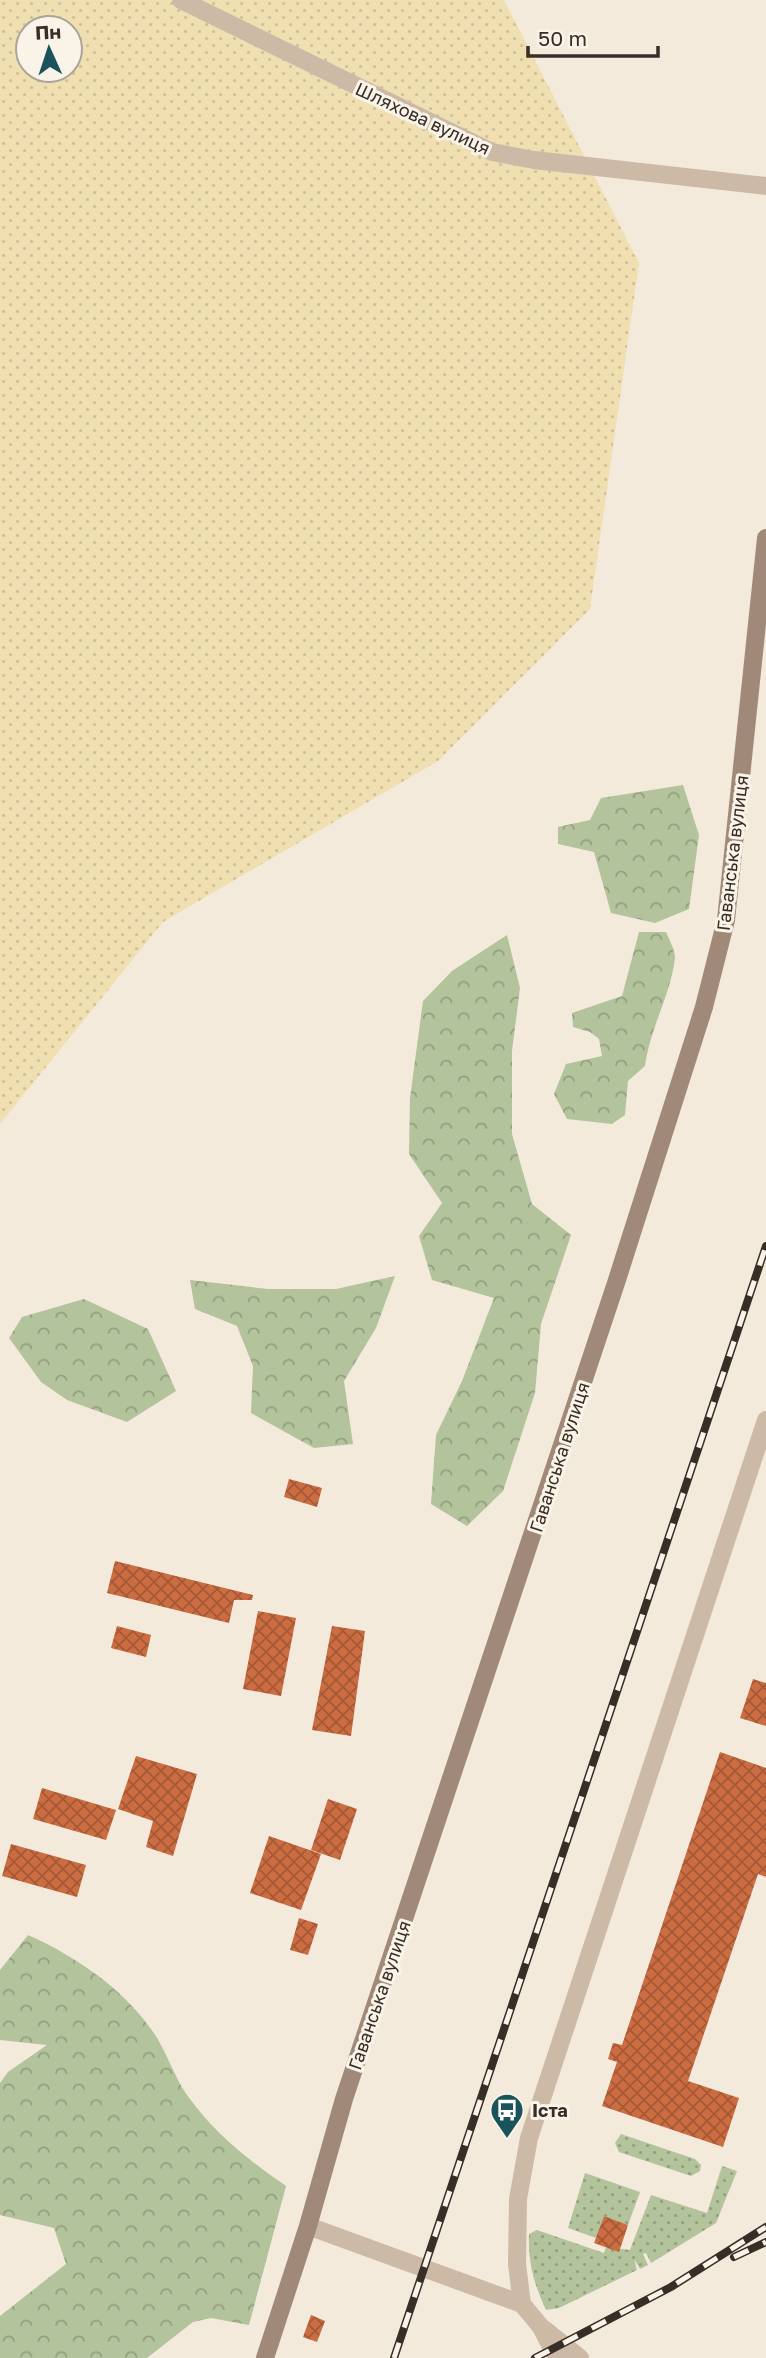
<svg xmlns="http://www.w3.org/2000/svg" width="766" height="2358" font-family="'Golos Text',sans-serif">
<style>
.grass{fill:url(#grass-dots)}
.forest{fill:url(#forest-crowns)}
.sand{fill:url(#sand-dots);fill-rule:evenodd}
.building{fill:url(#building-cross-hatch)}
.lines{fill:none;stroke-linecap:round;stroke-linejoin:round}
.minor{stroke:#ccbaa7;stroke-width:18}
.tertiary{stroke:#ccbaa7;stroke-width:18}
.secondary{stroke:#a08978;stroke-width:18}
.rail-casing{stroke:#382e28;stroke-width:8}
.rail{stroke:#faf3e8;stroke-width:5;stroke-dasharray:16;stroke-linecap:butt}
.labels{text-anchor:middle;dominant-baseline:central;stroke-width:6;stroke-linejoin:round;paint-order:stroke}
.street-label{font-size:18px;fill:#382e28;stroke:#faf3e8}
.poi-label{font-size:18px;font-weight:bold;fill:#382e28;stroke:#faf3e8;text-anchor:start}
</style>
<defs>
<pattern id="grass-dots" width="8" height="8" patternUnits="userSpaceOnUse" patternTransform="scale(1.75)"><rect width="8" height="8" fill="#b3c39b"/><path d="M2 2h.1M6 6h.1" fill="none" stroke="#939f7e" stroke-width="1.8" stroke-linecap="round"/></pattern>
<pattern id="forest-crowns" width="20" height="18" patternUnits="userSpaceOnUse" patternTransform="scale(1.75)"><rect width="20" height="18" fill="#b3c39b"/><path d="M2 6a3 3 0 1 1 6 0M12 15a3 3 0 1 1 6 0" fill="none" stroke="#939f7e"/></pattern>
<pattern id="sand-dots" width="8" height="8" patternUnits="userSpaceOnUse" patternTransform="scale(1.75)"><rect width="8" height="8" fill="#f0dfb1"/><path d="M2 2h.1M6 6h.1" fill="none" stroke="#cfc098" stroke-width="1.8" stroke-linecap="round"/></pattern>
<pattern id="building-cross-hatch" width="8" height="8" patternUnits="userSpaceOnUse" patternTransform="scale(1.75)"><rect width="8" height="8" fill="#cb6c41"/><path d="M0 0l8 8M0 8l8-8" fill="none" stroke="#a65936"/></pattern>
</defs>
<rect width="100%" height="100%" fill="#f3eadc"/>
<g class="grass">
<path d="M621,2134L695,2159L701,2165L700,2171L691,2176L619,2152L615,2143Z"/>
<path d="M722,2166L737,2171L716,2223L651,2263L646,2253L643,2254L648,2265L640,2269L634,2259L637,2270L559,2308L546,2310C534,2284 528,2263 529,2234L537,2230L604,2253L606,2247L630,2250L651,2195L707,2213Z"/>
<path d="M585,2173L640,2192L628,2225L604,2216L596,2238L568,2228Z"/>
</g>
<g class="forest">
<path d="M683,785L699,835L689,909L655,923L611,913L594,852L558,844V827L590,820L601,798Z"/>
<path d="M639,932H666C669,939 675,950 675,958C671,994 650,1028 645,1066L628,1081L625,1115L612,1124L567,1119L554,1094L566,1064L602,1056L599,1039L590,1032L573,1027L572,1013L622,996Z"/>
<path d="M507,935L520,988L512,1051V1134L532,1204L571,1235L541,1324L535,1393L503,1491L467,1526L431,1504L436,1435L462,1381L494,1298L432,1280L419,1236L442,1203L409,1154L410,1098L423,1001L452,971Z"/>
<path d="M395,1276L376,1328L344,1381L353,1444L314,1448L251,1413L253,1366L237,1326L195,1309L190,1280L268,1289H336Z"/>
<path d="M84,1299L148,1329L176,1391L127,1422L67,1400L41,1382L9,1338L22,1317Z"/>
<path d="M28,1935C75,1956 121,1987 151,2029C166,2049 173,2075 187,2095C214,2133 248,2160 286,2186L249,2325L211,2318L193,2322L147,2358H0V2316L66,2264L54,2228L0,2215V2083L8,2072L47,2045L0,2040V1970Z"/>
</g>
<path class="sand" d="M0,0H504L639,263L590,609L438,761L163,922L0,1124ZM28,28H70V70H28Z"/>
<g class="building">
<path d="M289,1479L322,1488L317,1507L284,1497Z"/>
<path d="M115,1561L253,1595L252,1600H234L229,1623L107,1593Z"/>
<path d="M258,1611L296,1618L281,1696L243,1689Z"/>
<path d="M117,1626L151,1635L146,1657L111,1648Z"/>
<path d="M332,1626L365,1631L351,1736L312,1730Z"/>
<path d="M753,1679L766,1683V1726L740,1718Z"/>
<path d="M720,1752L766,1768V1877L758,1874L688,2081L739,2098L723,2147L602,2106L617,2062L608,2059L613,2043L622,2045Z"/>
<path d="M136,1756L197,1774L173,1856L146,1847L153,1821L118,1809Z"/>
<path d="M42,1788L116,1810L106,1840L33,1819Z"/>
<path d="M328,1799L357,1809L340,1860L311,1850Z"/>
<path d="M269,1836L321,1854L301,1910L250,1893Z"/>
<path d="M11,1844L86,1865L77,1897L2,1876Z"/>
<path d="M299,1918L318,1924L308,1955L290,1950Z"/>
<path d="M604,2216L628,2225L619,2252L594,2243Z"/>
<path d="M311,2315L325,2321L317,2342L303,2337Z"/>
</g>
<g class="lines">
<path class="minor" d="M181,0L492,152L534,160L766,186"/>
<g class="tertiary">
<path d="M308,2226L522,2304"/>
<path d="M544,2329L580,2358"/>
<path d="M557,2358L541,2327L522,2304L517,2264L518,2199L529,2138L766,1420"/>
</g>
<path class="secondary" d="M265,2358L308,2226L344,2099L616,1283L704,1007L726,920L766,538"/>
<defs>
<g id="rail">
<path d="M734,2257L766,2242"/>
<path d="M394,2358L766,1246"/>
<path d="M535,2358L671,2287L766,2227"/>
</g>
</defs>
<use href="#rail" class="rail-casing"/>
<use href="#rail" class="rail"/>
</g>
<defs>
<symbol id="bus-pin" viewBox="-11 -11 22 30"><path d="M0 17L-7.5 6A9.5 9.5 0 1 1 7.5 6Z" fill="#1b535b" stroke="#faf3e8"/><path d="M-5-6H5V4H4V6H2V4H-2V6H-4V4H-5ZM-3.5-4V0h7V-4ZM-3.5 1.2v1.5H-2V1.2ZM2 1.2v1.5H3.5V1.2Z" fill="#fff"/></symbol>
</defs>
<g fill-rule="evenodd">
<use href="#bus-pin" x="488" y="2091" width="38" height="52"/>
</g>
<g class="labels">
<g class="street-label">
<text transform="translate(423 118) rotate(25)">Шляхова вулиця</text>
<text transform="translate(732 853) rotate(-83)">Гаванська вулиця</text>
<text transform="translate(559 1457) rotate(-72)">Гаванська вулиця</text>
<text transform="translate(379 1995) rotate(-71)">Гаванська вулиця</text>
</g>
<g class="poi-label">
<text x="532" y="2110">Іста</text>
</g>
</g>
<g transform="translate(49 49) rotate(357)"><circle r="33" fill="#faf3e8" stroke="#aca49b" stroke-width="2"/>
<path d="M0-5L12 26L0 18L-12 26Z" fill="#1b535b"/>
<text y="-10" font-size="19" font-weight="bold" text-anchor="middle" fill="#382e28">Пн</text>
</g>
<path d="M528 46v10h130v-10" fill="none" stroke="#382e28" stroke-width="3.5"/>
<text x="538" y="46" font-size="21" fill="#382e28" stroke="#faf3e8" stroke-width="5" paint-order="stroke">50 m</text>
</svg>
